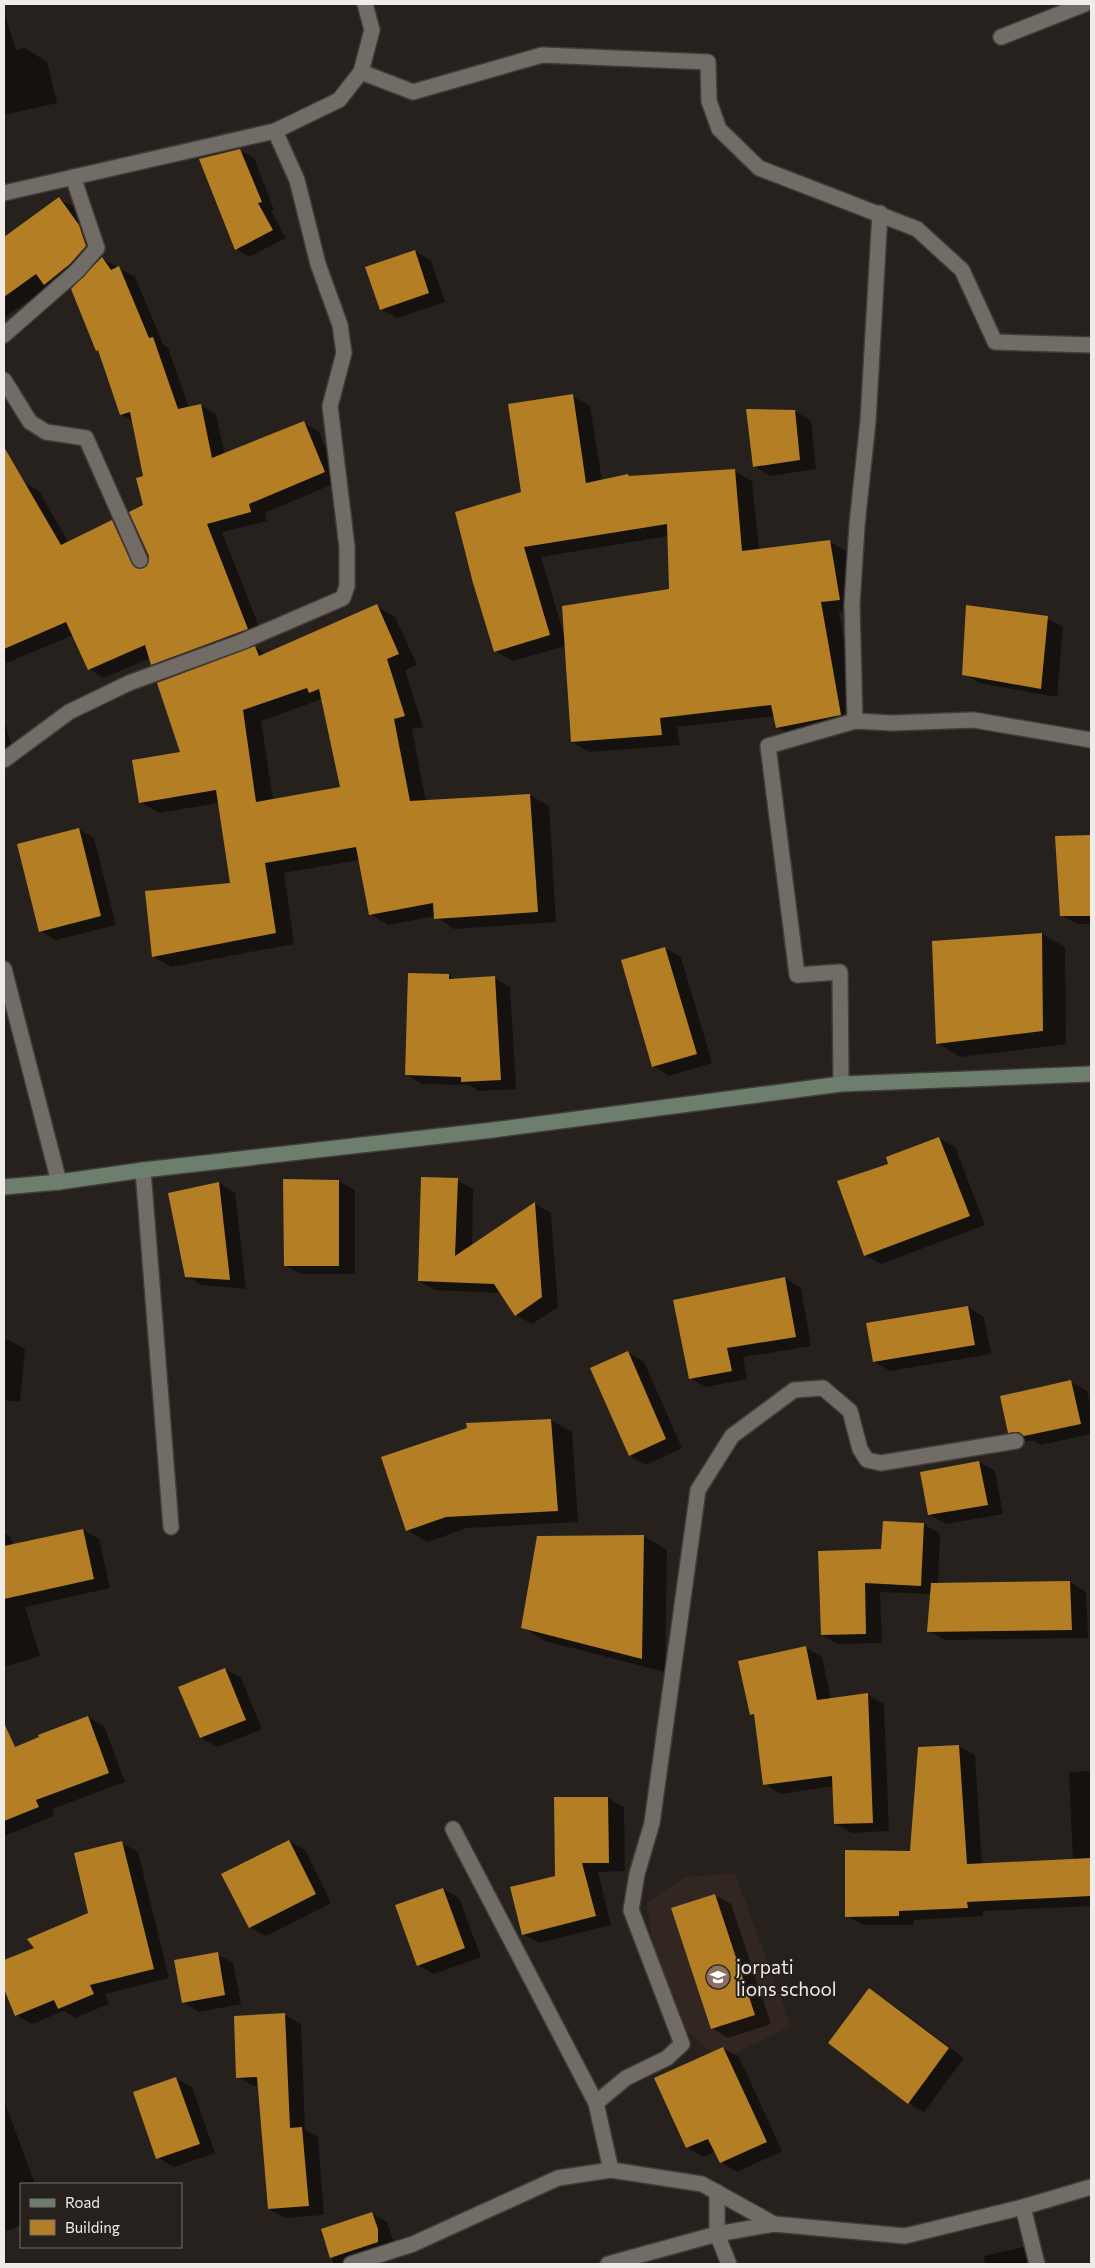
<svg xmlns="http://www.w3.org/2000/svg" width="1095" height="2268" font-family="Commissioner,sans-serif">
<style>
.built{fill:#322720}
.shadow{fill:#0007;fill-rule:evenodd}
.building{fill:#b37e24;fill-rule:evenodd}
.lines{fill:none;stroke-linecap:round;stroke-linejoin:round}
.minor-casing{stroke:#403c3a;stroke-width:18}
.secondary-casing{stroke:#403c3a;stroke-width:18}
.minor{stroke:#726c67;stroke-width:15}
.secondary{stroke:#6d7e6c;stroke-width:15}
.labels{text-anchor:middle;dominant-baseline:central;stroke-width:4;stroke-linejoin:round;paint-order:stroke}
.poi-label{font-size:19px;fill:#f0ece9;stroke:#26211d;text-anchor:start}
</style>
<rect width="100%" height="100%" fill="#26211d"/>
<path class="built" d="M735,1873L791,2026L721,2060L675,2021L651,1934L647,1903L685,1877Z"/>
<g class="shadow">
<path d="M4,12L16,50L25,48L47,62L57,103L4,115Z"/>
<path d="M240,150L254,158L274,210L271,211L286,238L249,257L236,249Z"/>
<path d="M59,199L76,208L96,236L102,256L101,258L135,277L163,344L168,348L189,408L200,405L216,414L225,455L304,423L319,432L340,481L265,513L267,521L222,532L263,637L168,673L152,664L150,658L104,678L89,669L73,635L4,664V572L12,569L4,555V482L8,491L23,482L39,491L69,543L112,522L128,531L145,569L149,566L144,477L133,421L122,415L100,351L97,350L80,282L78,280L61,294L49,287L4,317V252L36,230Z"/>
<path d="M415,251L431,261L445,302L397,318L381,309Z"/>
<path d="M572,396L590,406L602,481L627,475L631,477L734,471L752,481L759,550L829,541L847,552L857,609L839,612L858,725L794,737L777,727L775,716L677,727L680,745L590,752L572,742L566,646L513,661L495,651L523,493ZM668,536L670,590L564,635L541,557Z"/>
<path d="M795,411L811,421L816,469L770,476L754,466Z"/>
<path d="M377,606L395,617L417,665L405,670L423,727L412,729L426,802L530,795L549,806L556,922L454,929L435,916L388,925L370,914L359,860L284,873L294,944L171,967L153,956L231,885L219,803L159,813L140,802L182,753L255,647L266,654ZM322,699L341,788L273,800L261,721Z"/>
<path d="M1047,618L1063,627L1057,697L980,683L964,674Z"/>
<path d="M4,718L15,758L4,761Z"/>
<path d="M78,829L94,838L116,925L56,940L40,931Z"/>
<path d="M1091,836V924H1077L1061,915L1056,837Z"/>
<path d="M1042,934L1065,947L1066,1044L960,1057L937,1043Z"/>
<path d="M665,948L681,957L712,1063L669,1076L653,1066Z"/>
<path d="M449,976L456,980L494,978L510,987L516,1089L478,1091L469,1085L422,1084L406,1074Z"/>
<path d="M939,1138L955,1147L985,1225L881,1264L865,1255L890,1164Z"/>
<path d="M457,1180L473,1189L472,1247L535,1204L551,1213L558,1307L532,1324L516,1315L501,1293L435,1290L419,1281Z"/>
<path d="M339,1181L355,1190V1274H301L285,1265Z"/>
<path d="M219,1183L235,1193L246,1289L202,1285L186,1276Z"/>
<path d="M785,1278L801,1288L811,1346L743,1357L747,1379L706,1387L690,1378Z"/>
<path d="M968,1307L984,1317L991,1354L890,1371L874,1362Z"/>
<path d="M4,1339L9,1340L25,1349L20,1402L4,1400Z"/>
<path d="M628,1352L644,1362L682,1448L646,1465L630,1456Z"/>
<path d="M1071,1382L1087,1391L1091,1409V1434L1041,1445L1034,1441H1025L1009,1432Z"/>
<path d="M551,1420L572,1432L578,1522L467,1528L428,1542L407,1530Z"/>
<path d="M979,1462L995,1471L1003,1514L946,1524L930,1515Z"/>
<path d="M884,1522L924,1524L940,1534L938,1584L1070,1582L1086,1592L1088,1638L945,1640L929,1631L932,1594L880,1592L882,1643L838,1644L822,1635L882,1550Z"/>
<path d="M83,1530L99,1539L110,1588L25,1607L40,1656L4,1667V1533L11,1537L13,1546Z"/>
<path d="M644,1536L667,1550L665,1672L545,1641L522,1627Z"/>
<path d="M806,1648L822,1657L831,1699L868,1695L884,1704L889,1831L852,1833L836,1824L834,1786L781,1794L765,1784L755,1717L751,1714Z"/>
<path d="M225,1669L241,1678L262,1729L217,1747L201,1738Z"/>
<path d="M88,1717L104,1726L125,1782L52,1809L54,1816L4,1836V1752Z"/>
<path d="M959,1746L975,1755L982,1864L1073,1860L1069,1772L1091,1771V1906L983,1911V1916L914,1920V1925H863L847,1916L911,1853Z"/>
<path d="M608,1798L624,1807L625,1871L598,1872L611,1925L539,1943L523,1934L556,1877Z"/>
<path d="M289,1841L305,1850L331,1903L266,1936L250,1927Z"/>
<path d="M122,1843L138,1852L169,1978L105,1994L109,2004L75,2018L64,2011L32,2024L16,2015L4,1986V1962L36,1948L90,1914Z"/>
<path d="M443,1889L459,1898L481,1957L434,1974L418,1965Z"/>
<path d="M715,1895L731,1904L771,2024L728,2038L712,2028Z"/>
<path d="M217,1954L233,1963L241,2004L199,2012L183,2002Z"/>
<path d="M869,1990L885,1999L964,2058L924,2112L908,2103Z"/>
<path d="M285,2015L301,2024L305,2130L318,2137L324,2215L285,2218L269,2209L259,2086H254L238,2077Z"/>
<path d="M723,2048L739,2057L782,2151L737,2172L721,2162L716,2151L703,2157L687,2147Z"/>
<path d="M176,2078L192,2087L215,2153L174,2167L158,2158Z"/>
<path d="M4,2100L35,2184H21V2225L4,2232Z"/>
<path d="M372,2214L387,2222L396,2249L361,2264H334L323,2230Z"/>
<path d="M1023,2247L1035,2255L1038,2264H985L984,2256Z"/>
</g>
<g class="building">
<path d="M240,149L262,202L258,203L273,230L235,250L199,159Z"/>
<path d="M59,197L79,225L86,246L70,264L44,285L36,274L4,297V237Z"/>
<path d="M415,250L429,293L380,310L365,267Z"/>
<path d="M102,257L111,270L119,266L149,338L153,337L178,409L201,404L212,458L304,421L325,472L249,504L251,512L207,524L248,629L151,665L145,645L88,670L66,622L4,649V447L61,545L112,520L132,564L139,569L147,566L149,556L129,512L143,505L136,478L143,476L130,412L120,415L98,350L96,351L71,289Z"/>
<path d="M573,394L586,483L628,474L629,476L735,469L742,551L830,540L840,600L821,602L841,715L776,728L771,705L660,718L662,735L571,742L562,606L669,589L667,524L524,547L550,635L494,652L473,583L455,512L521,492L508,404Z"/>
<path d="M746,409L795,410L800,460L753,467Z"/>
<path d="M377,604L399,654L387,659L405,716L394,719L410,801L530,794L538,912L434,919L433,903L369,915L356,847L265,863L276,933L152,957L145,891L230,883L216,790L139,803L132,760L180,752L157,683L255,646L259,656ZM307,688L309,693L319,689L340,787L256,802L243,710Z"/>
<path d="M966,605L1048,616L1041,689L962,675Z"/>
<path d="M79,828L101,916L39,932L17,844Z"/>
<path d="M1091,835V916H1060L1055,836Z"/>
<path d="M1042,933L1043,1031L936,1044L932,941Z"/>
<path d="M665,947L697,1054L652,1067L621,960Z"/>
<path d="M408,973L449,974V979L495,976L501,1080L461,1082V1077L405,1075Z"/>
<path d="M939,1137L970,1216L864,1256L837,1181L888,1164L886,1157Z"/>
<path d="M421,1177L458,1178L455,1256L535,1202L542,1297L515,1316L494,1284L418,1281Z"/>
<path d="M283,1179L339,1180V1266H284Z"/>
<path d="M219,1182L230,1280L185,1277L168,1193Z"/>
<path d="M785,1277L796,1337L727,1348L732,1371L689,1379L673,1300Z"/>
<path d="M968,1306L975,1345L873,1362L866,1323Z"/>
<path d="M628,1351L666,1439L629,1456L590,1368Z"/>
<path d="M1071,1380L1081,1424L1024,1436L1019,1432L1008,1433L1000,1396Z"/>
<path d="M551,1419L558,1511L446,1517L406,1531L381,1457L467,1428L466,1423Z"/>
<path d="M979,1461L988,1505L928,1515L920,1472Z"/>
<path d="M883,1521L924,1523L921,1586L865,1583L866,1634L821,1635L818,1551L881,1549Z"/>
<path d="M83,1529L94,1579L4,1599V1546Z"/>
<path d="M644,1535L642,1659L521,1628L537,1536Z"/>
<path d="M1070,1581L1072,1630L927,1632L931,1583Z"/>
<path d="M806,1646L817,1700L868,1693L873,1823L834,1824L832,1776L763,1785L754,1714L750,1715L738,1661Z"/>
<path d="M225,1668L246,1720L200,1738L178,1687Z"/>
<path d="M88,1716L109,1773L36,1800L39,1807L4,1821V1723L15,1747L39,1737L38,1735Z"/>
<path d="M959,1745L967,1864L1091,1858V1896L967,1902L968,1908L899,1911V1916L845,1917V1850L910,1851L918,1747Z"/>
<path d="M554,1797H608L609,1863H582L596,1916L522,1935L510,1887L555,1876Z"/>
<path d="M289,1840L316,1894L249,1928L221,1874Z"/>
<path d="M122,1841L154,1969L90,1985L94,1994L58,2009L54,2000L15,2016L4,1989V1960L34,1948L27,1939L88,1913L74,1853Z"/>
<path d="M443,1888L465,1948L417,1966L395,1905Z"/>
<path d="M715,1894L755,2015L711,2029L671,1908Z"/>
<path d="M218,1952L225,1995L182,2003L174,1960Z"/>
<path d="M869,1988L949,2048L908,2104L828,2043Z"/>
<path d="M285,2013L290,2128L302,2127L309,2206L268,2209L257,2077L236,2078L234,2016Z"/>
<path d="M723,2047L767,2142L720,2163L708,2139L686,2148L654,2078Z"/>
<path d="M176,2077L200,2144L156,2159L133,2092Z"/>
<path d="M372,2212L378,2229V2242L330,2258L321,2229Z"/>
</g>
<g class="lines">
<defs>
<g id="minor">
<path d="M1001,37L1085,4"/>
<path d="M361,72L413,92L542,55L708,62L709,101L719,129L759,168L917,229L962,270L995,342L1091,345"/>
<path d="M4,193L275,131"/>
<path d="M4,335L77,271L97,248L73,177"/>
<path d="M4,380L30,422L46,432L86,438L140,560"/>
<path d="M855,721L852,605L857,525L868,421L880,213"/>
<path d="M4,760L69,712L129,683L241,642L343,598L347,586V547L330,406L344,353L340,325L318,264L297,180L275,131L339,100L361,72L372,30L365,4"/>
<path d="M4,969L59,1182"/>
<path d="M841,1084L840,972L797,975L768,746L855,721L892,723L974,720L1091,740"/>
<path d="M143,1170L171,1527"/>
<path d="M453,1829L596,2103L611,2170"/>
<path d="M596,2103L626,2078L667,2058L682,2044L631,1910L637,1874L652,1823L698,1490L732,1436L794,1390L823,1388L850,1411L860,1449L867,1460L881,1463L1016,1441"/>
<path d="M717,2192V2234L729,2264"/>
<path d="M1023,2207L1037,2264"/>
<path d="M351,2264L413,2244L558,2178L611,2170L702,2184L774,2224L905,2236L1023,2207L1091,2187"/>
<path d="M608,2264L717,2234L774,2224"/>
</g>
<path id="secondary" d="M4,1187L59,1182L143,1170L493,1130L841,1084L1091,1074"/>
</defs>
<use href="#minor" class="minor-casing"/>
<use href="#secondary" class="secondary-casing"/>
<use href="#minor" class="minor"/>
<use href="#secondary" class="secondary"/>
</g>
<defs>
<symbol id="school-disc" viewBox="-11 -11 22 22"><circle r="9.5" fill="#8d6e63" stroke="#26211d"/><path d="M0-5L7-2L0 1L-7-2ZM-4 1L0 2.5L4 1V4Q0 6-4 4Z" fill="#fff"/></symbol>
</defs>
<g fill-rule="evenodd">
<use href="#school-disc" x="704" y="1963" width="28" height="28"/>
</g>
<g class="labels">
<g class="poi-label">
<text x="736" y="1966">jorpati<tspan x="736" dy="22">lions school</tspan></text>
</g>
</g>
<rect width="1095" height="2268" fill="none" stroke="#f0ece9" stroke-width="10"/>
<rect x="20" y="2183" width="162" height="65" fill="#26211d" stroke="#77726f"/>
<rect x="30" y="2199" width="25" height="8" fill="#6d7e6c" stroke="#77726f"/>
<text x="65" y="2208" font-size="15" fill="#f0ece9">Road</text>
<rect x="30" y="2220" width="25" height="15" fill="#b37e24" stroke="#77726f"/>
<text x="65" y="2233" font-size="15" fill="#f0ece9">Building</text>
</svg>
